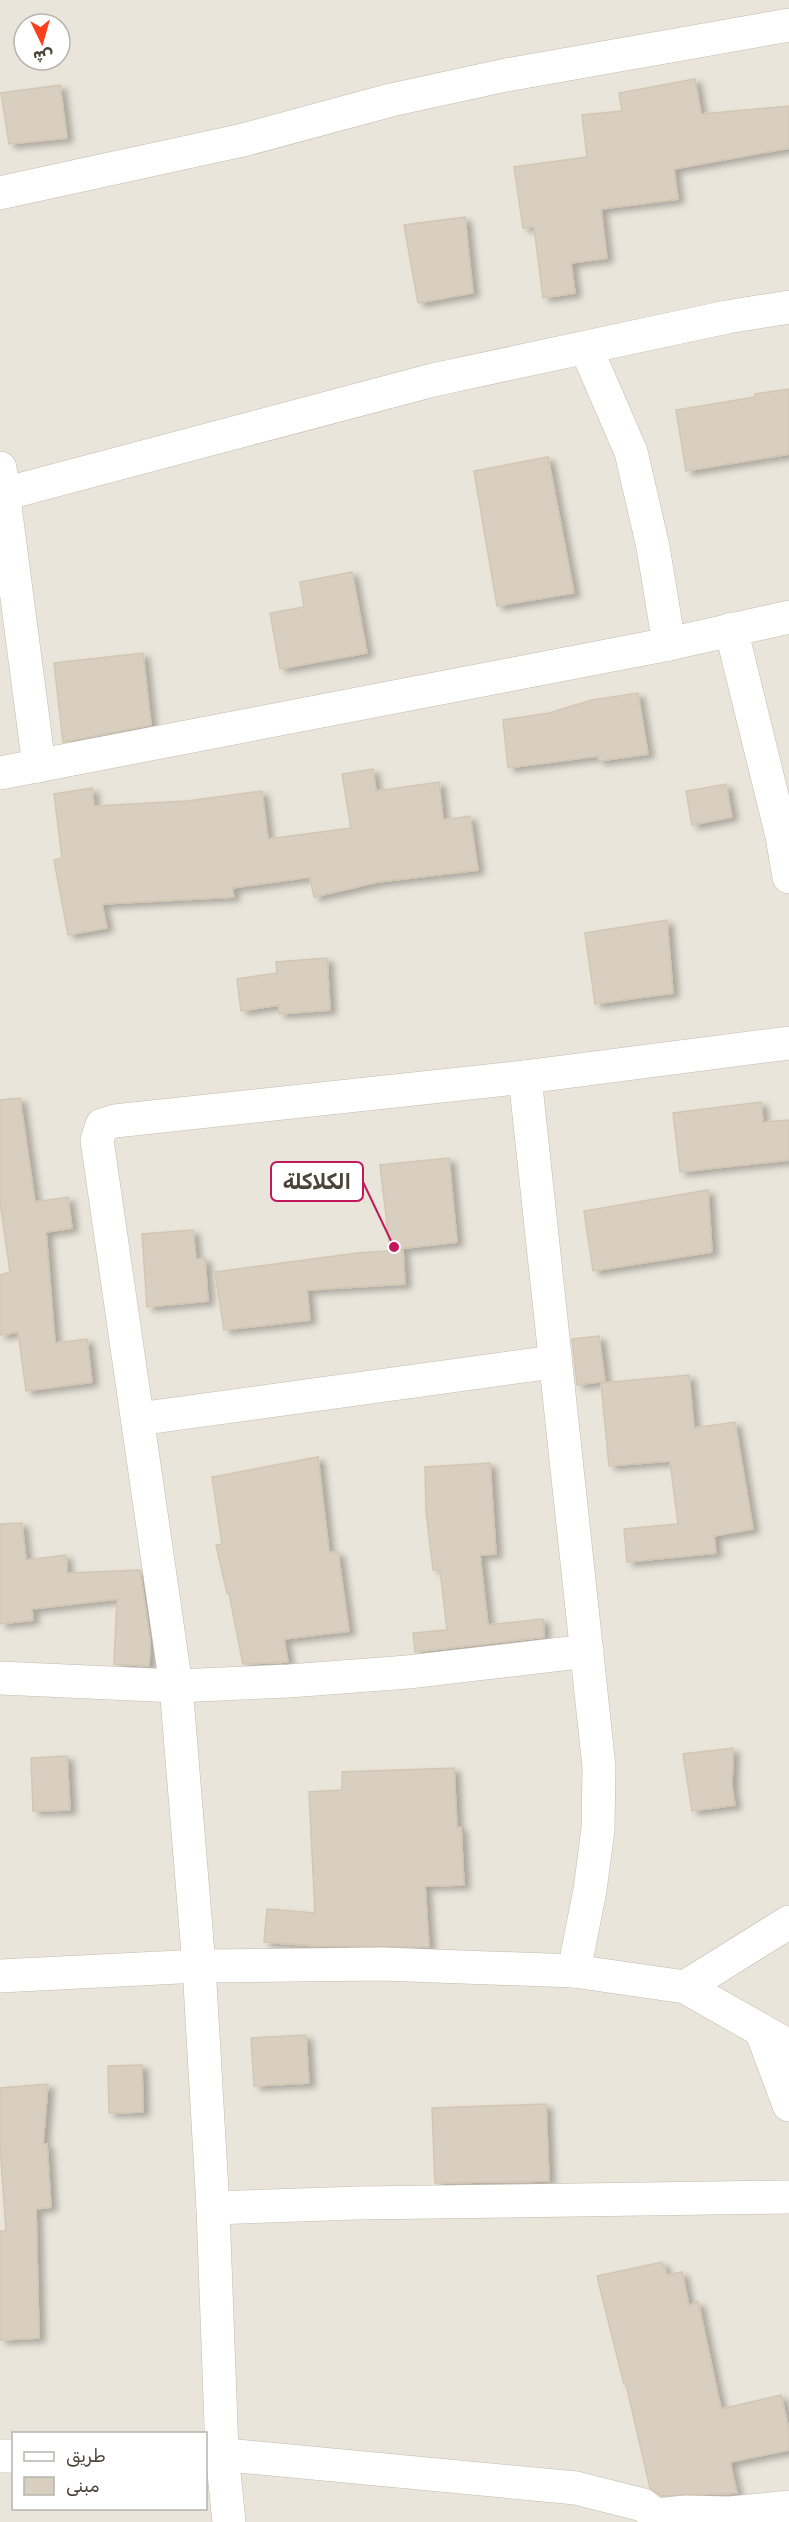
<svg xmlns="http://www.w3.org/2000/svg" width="789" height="2522" font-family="Rubik,'Noto Naskh Arabic',sans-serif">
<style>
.residential{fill:#eae5da;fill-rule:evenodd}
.building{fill:#d8cfc1;stroke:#d3c7b4;stroke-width:1.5;filter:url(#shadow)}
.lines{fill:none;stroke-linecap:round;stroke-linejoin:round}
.street-casing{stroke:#c2bbae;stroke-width:34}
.street{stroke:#fff;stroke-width:33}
.leader{fill:none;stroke:#c2185b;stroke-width:2}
.callout-dot{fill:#c2185b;stroke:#fff;stroke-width:2}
.callout{fill:#fff;stroke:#c2185b;stroke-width:2}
.callout-label{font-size:21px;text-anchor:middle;font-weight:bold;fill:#4b4439}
</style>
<defs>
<filter id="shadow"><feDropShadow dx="6" dy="4" stdDeviation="3" flood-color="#0004"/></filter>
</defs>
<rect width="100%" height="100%" fill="#f6f3ec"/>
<path class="residential" d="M0,0H789V2522H0ZM24,24H60V60H24ZM14,2434H206V2508H14Z"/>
<g class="building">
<path d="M695,79L701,114L789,106V148L674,169L678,199L601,209L607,258L571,263L575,293L543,298L534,227L523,228L514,167L587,157L582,115L622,111L619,93Z"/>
<path d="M60,85L67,138L9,144L1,93Z"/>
<path d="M465,217L473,293L418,303L404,225Z"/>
<path d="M789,389V454L686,471L676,410L755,397V394Z"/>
<path d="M548,457L574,593L497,606L474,471Z"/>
<path d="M352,572L367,653L280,669L270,613L304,607L300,582Z"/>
<path d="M143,653L151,725L63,742L54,663Z"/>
<path d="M638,693L648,754L599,761L598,756L508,768L503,720L549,713L592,700Z"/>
<path d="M373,769L376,791L439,782L443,820L470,816L478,870L378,882L314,897L310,877L232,888L234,897L102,904L107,928L68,935L54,860L62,858L54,794L92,788L94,806L187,801L262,791L268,839L351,828L342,774Z"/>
<path d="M726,784L732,817L692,825L686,791Z"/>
<path d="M667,920L673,993L595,1004L585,933Z"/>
<path d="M327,958L330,1010L279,1014V1005L241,1011L237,979L277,973L276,962Z"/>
<path d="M20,1098L35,1202L68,1197L72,1228L46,1232L55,1343L87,1339L92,1382L26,1391L18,1332L0,1335V1275L10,1272L0,1202V1100Z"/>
<path d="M761,1102L763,1122L789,1120V1160L680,1172L673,1113Z"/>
<path d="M449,1158L457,1242L390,1250L380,1165Z"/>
<path d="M708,1190L712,1252L593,1271L584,1211Z"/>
<path d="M193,1230L196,1259L205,1258L208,1301L147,1307L142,1234Z"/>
<path d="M403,1250L405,1284L307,1290L310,1320L224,1330L215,1272L357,1253Z"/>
<path d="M599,1336L605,1381L577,1385L572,1339Z"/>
<path d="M689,1375L694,1428L735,1422L753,1529L714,1536L716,1553L627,1562L624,1529L678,1524L670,1461L609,1466L601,1383Z"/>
<path d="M318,1457L329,1552H338L349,1631L284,1639L288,1662L243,1664L229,1593H227L216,1545L222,1544L212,1477Z"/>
<path d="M490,1463L496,1554L480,1555L488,1625L543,1619L544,1637L415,1652L413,1633L447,1630L440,1570H433L426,1511L425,1467Z"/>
<path d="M22,1523L26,1560L66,1555L67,1573L140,1570L150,1640L149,1666L114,1664L117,1599L32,1609L33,1620L0,1624V1524Z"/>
<path d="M733,1748L732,1787L735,1805L692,1811L683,1754Z"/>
<path d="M67,1756L70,1810L33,1811L31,1758Z"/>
<path d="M454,1768L457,1828L461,1827L464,1885L425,1886L429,1947L317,1946L264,1942L267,1909L315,1913L309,1792L342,1790V1772Z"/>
<path d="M306,2035L309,2083L254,2086L251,2038Z"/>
<path d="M142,2065L143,2112L109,2113L108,2066Z"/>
<path d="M48,2084L43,2144H47L51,2207L36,2209L39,2338L0,2340V2231H6L0,2145V2088Z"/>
<path d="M546,2104L549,2181L435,2183L432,2108Z"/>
<path d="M662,2262L667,2275L682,2272L689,2306L698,2301L721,2409L781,2395L789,2430V2450L730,2462L737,2493L662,2496L650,2488L626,2384H624L597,2276Z"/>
</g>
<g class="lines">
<defs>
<g id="street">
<path d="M0,193L243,140L391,100L506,75L789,25"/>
<path d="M586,348L631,452L653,547L669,644"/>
<path d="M0,468L39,766"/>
<path d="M0,495L433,380L727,317L789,307"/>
<path d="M731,629L782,836L789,877"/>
<path d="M0,773L669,644L789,617"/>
<path d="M525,1077L599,1767L598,1829L590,1890L574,1971"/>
<path d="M138,1419L553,1362"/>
<path d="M0,1678L176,1686L289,1681L408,1672L587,1651"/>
<path d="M0,1976L199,1966L382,1964L574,1971L685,1987L789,2046"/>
<path d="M685,1987L789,1922"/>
<path d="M761,2030L789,2105"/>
<path d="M213,2208L358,2203L789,2197"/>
<path d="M206,2453L576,2488L643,2505L656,2515L686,2512L730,2513L789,2507"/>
<path d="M0,2456H14"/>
<path d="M229,2522L222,2453L213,2208L199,1966L176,1686L97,1140L102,1125L115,1121L525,1077L789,1043"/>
</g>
</defs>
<use href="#street" class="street-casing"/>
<use href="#street" class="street"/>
</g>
<path class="leader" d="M394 1247L363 1182"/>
<circle class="callout-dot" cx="394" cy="1247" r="6"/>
<rect class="callout" x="271" y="1162" width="92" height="39" rx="6"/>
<g class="callout-label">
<text x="317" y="1189">الكلاكلة</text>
</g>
<rect x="12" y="2432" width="195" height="78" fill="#ffffff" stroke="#b7b4b0" stroke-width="1.5"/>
<rect x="24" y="2452" width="30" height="9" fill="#ffffff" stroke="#b7b4b0" stroke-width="1.5"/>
<text x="66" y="2462" font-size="18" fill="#4b4439">طريق</text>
<rect x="24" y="2477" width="30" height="18" fill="#d8cfc1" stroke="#b7b4b0" stroke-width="1.5"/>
<text x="66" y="2492" font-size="18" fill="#4b4439">مبنى</text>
<g transform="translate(42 42) rotate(175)"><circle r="28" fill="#ffffff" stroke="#b7b4b0" stroke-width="1.5"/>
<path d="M0-4.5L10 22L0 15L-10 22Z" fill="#fc3f1d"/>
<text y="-9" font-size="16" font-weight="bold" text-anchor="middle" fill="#4b4439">ش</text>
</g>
</svg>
